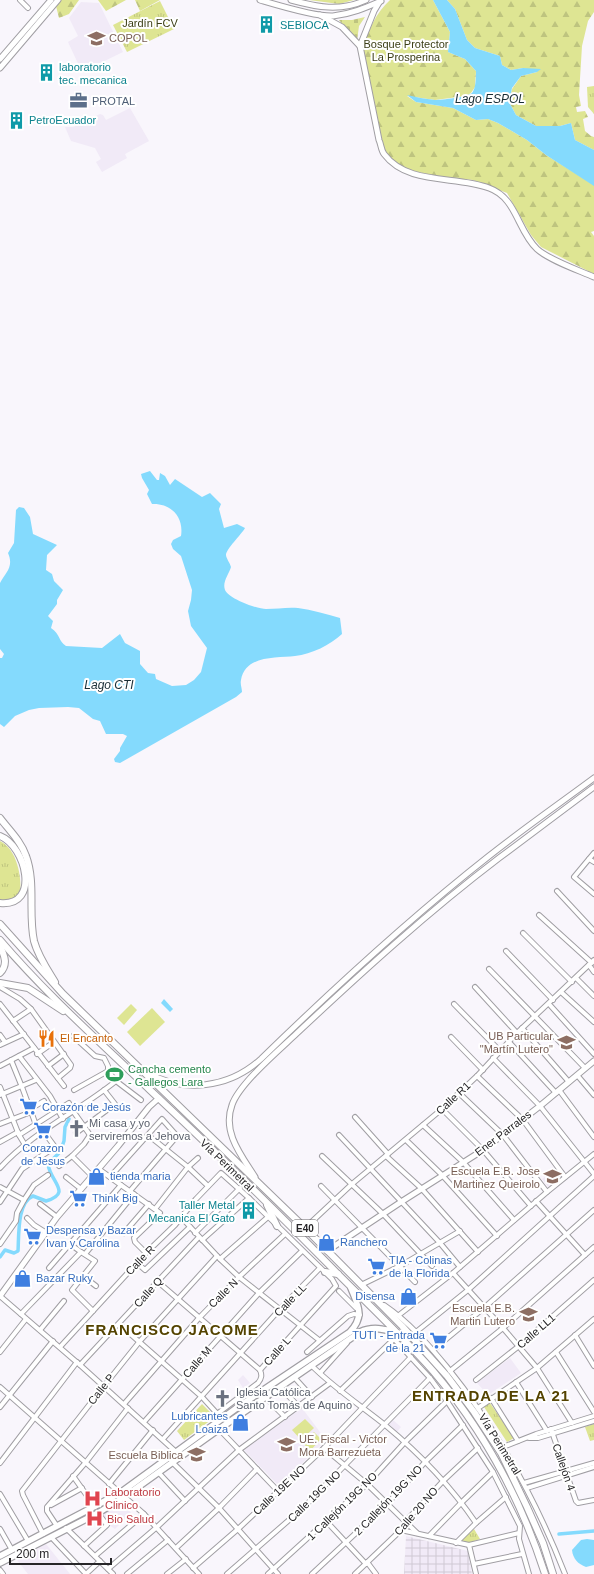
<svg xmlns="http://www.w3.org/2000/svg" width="594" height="1574" font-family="Arial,sans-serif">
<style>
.built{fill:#f1eaf7}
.industrial{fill:url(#industrial-grid)}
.forest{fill:url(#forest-firs)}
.cemetery{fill:url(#cemetery-stones)}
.park{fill:url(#park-tufts)}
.pitch{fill:#dee593}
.water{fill:#84dafd}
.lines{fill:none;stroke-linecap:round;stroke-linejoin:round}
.canal{stroke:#84dafd;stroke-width:3.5}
.minor-casing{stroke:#a09ea3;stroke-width:6}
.tertiary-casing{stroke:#a09ea3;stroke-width:7}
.secondary-casing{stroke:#a09ea3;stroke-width:8}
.trunk-casing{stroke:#a09ea3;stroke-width:8}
.minor{stroke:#fff;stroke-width:4}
.tertiary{stroke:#fff;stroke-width:5}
.secondary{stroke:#fff;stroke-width:5.5}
.trunk{stroke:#fff;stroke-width:6}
.labels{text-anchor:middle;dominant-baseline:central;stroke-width:4;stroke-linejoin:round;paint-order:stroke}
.shield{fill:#fff;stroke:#686768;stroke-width:1}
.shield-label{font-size:10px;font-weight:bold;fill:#272628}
.park-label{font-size:11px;fill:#3c3f16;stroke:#fff}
.culture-label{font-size:11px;fill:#0d838f;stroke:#fff;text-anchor:start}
.education-label{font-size:11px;fill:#785e54;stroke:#fff;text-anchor:end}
.service-label{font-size:11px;fill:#4e5e75;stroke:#fff;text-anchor:start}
.food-label{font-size:11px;fill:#c56008;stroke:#fff;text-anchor:start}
.leisure-label{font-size:11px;fill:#27864d;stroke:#fff;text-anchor:start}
.street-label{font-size:11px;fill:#272628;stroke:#fff}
.shop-label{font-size:11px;fill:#366cbe;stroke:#fff;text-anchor:start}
.worship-label{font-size:11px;fill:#5b616d;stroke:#fff;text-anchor:start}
.health-label{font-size:11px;fill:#be3a42;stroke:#fff;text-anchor:start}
.water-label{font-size:12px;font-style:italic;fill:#192d35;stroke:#fff}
.district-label{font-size:15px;font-weight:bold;letter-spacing:1px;fill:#544300;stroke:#fff}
</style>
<defs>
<pattern id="industrial-grid" width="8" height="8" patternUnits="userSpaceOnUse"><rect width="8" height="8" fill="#f1eaf7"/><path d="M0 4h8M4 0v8" fill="none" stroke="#cfc9d4"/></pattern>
<pattern id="forest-firs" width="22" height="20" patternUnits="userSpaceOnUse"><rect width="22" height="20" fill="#dee593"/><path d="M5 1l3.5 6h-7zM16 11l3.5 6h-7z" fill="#bec47f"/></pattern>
<pattern id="cemetery-stones" width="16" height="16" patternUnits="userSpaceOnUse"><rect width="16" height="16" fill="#dee593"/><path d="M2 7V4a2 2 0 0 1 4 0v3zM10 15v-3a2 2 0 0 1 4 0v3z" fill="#bec47f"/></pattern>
<pattern id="park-tufts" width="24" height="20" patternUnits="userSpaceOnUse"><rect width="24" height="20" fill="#dee593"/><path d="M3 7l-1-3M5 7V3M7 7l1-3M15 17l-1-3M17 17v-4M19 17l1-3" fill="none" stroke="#bec47f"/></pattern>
</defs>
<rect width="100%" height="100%" fill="#f9f6fc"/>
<g class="built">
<path d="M81,2L99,3L123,52L82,72L68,42L78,36L69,18Z"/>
<path d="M130,108L149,141L125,154L127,158L102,172L96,162L101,159L95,148L71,141L65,127H73L100,114L103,115L106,120Z"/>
<path d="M557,1168L563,1175L548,1187L542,1179Z"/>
<path d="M532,1306L536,1311L531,1316L533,1319L526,1324L520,1316Z"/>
<path d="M510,1358L521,1373L488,1395L477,1383Z"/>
<path d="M243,1375L250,1383L243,1388L238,1380Z"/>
<path d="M302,1408L326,1440L279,1486L244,1450Z"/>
<path d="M393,1420L401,1427L397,1432L389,1424Z"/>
<path d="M121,1503H124L131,1513L115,1529L109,1525L101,1514Z"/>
<path d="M46,1544L70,1574H28L17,1560Z"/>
</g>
<path class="industrial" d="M406,1536L468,1551L472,1574H404Z"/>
<g class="forest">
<path d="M61,0H79L69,14L59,18L56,6Z"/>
<path d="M98,0H126L106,11Z"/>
<path d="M135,0H160L140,11Z"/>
<path d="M309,0H354L339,4Z"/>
<path d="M390,0H433L450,32L448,52L465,59L476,71L475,87L471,93L466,96L435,100L407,96L416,102L453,108L476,120L488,119L498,123L527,140L546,155L594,185V231L591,232L594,236V274L541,247L531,235L507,193L473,180L441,177L404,169L383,153L363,47C369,29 376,13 390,0Z"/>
<path d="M447,0H594V12L588,21L582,46L579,95L581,106L576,107L577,112L585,111L588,117L583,119L585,131L591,136L594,137V150L575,140L571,123L560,126H536L516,115L509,102L512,89L521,76L537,72L523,68L511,70L502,65L500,56L475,48L467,40L455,9Z"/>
</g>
<path class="cemetery" d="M365,17L359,26L357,41L339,20H352Z"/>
<g class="park">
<path d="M160,1L174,29L127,52L113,25Z"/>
<path d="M594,86V114L588,107L587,87Z"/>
<path d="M0,841C17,849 22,877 20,894L13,899L0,901Z"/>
<path d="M490,1403L514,1438L507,1442L484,1407Z"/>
<path d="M202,1404L215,1417L184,1440L177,1431Z"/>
<path d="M594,1424V1440L590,1441L585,1427Z"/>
<path d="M474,1529L480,1539L466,1544L460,1541Z"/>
</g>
<g class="pitch">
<path d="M131,1004L137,1010L124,1025L117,1018Z"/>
<path d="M152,1008L165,1022L140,1046L127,1032Z"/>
<path d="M305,1419L314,1428L301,1440L292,1430Z"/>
<path d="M314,1432L321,1439L310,1451L303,1443Z"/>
</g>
<g class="water">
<path d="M433,0H447L455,9L467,40L475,48L500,56L502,65L511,70L523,68L541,69L537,72L521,76L512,88L509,102L516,115L536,126H560L571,123L575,140L594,150V186L546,155L527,140L498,123L488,119L476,120L453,108L416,102L407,95C416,97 425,99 435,100C442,100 467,97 472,93C476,88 476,78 476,71L465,59L448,52L450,32Z"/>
<path d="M150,471L157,480H159L160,473L165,476L170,485L175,479L202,497L210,493L221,504L219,509L224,528L237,524L245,528C241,535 226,549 226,555C226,558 230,563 231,567C229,574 222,582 225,590C229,599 257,609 266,609C277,609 287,607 298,608C312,610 326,614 340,618L342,634C330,645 312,654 295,656C277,658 245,655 241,680C240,684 242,688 242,692L236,697L120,763L115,762L114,759L120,751V748L127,736L123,734H106L100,721L93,719L79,708L68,707L39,708L29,710L15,716L4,727L0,724V658H2L4,654L0,649C0,640 0,588 0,583C6,572 14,567 8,553L14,543L16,510L19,507L24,508L30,517L33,534L57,545L47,555L46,570L52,574L54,581L63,590L57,600V604L48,616L53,621L51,628C61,635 58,641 66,646L102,648L120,634L125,643L140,651V664L148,673L155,674L156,679L172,686L186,685L194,680L201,672L207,648L191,626L188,611L191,600L192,590L181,556L173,549L171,544L173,540L181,536C184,517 171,503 152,504L147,494L149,490L142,478L141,474Z"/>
<path d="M164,999L173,1009L170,1012L161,1003Z"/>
<path d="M587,1539L594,1540V1565L586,1567C578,1564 573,1559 572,1550L581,1540Z"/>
</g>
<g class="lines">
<g class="canal">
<path d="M0,1257L5,1250L14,1253L18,1251C19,1236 17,1202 33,1196L46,1201C73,1193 50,1182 48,1164L60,1152L64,1141L65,1127L69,1119"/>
<path d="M559,1534L594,1531"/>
</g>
<defs>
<g id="minor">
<path d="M20,0L28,8"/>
<path d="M594,853L574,877L594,894"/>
<path d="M589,859L594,862"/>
<path d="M557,891L594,931"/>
<path d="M539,915L592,963"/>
<path d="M523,933L572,982"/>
<path d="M506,951L553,1000"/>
<path d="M589,965L594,972"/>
<path d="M489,969L585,1068"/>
<path d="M576,978L594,996"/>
<path d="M0,987L20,999L31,1009L71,1065L70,1068L58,1078"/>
<path d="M475,987L517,1033"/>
<path d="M561,992L594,1022"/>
<path d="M0,1004L64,1086"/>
<path d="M454,1004L500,1051"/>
<path d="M549,1004L594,1054"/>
<path d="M13,1021L31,1009"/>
<path d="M522,1028L569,1082"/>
<path d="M0,1035L5,1042"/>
<path d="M73,1036L95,1056L104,1058L108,1066V1071"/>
<path d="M451,1037L483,1070"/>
<path d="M509,1042L556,1093"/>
<path d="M0,1045L24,1034"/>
<path d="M37,1054L54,1042"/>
<path d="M19,1056L50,1096L63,1119"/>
<path d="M493,1058L540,1106L594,1174"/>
<path d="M11,1060L22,1087L36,1125"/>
<path d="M0,1066L34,1048"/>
<path d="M48,1066L64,1054"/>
<path d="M577,1075L594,1095"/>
<path d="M477,1076L523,1120L565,1177"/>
<path d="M0,1087L19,1135L25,1145"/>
<path d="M74,1090L108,1071L116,1081L141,1100"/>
<path d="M559,1090L594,1137"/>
<path d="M459,1093L503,1135L547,1192"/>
<path d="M0,1095L36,1080"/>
<path d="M30,1109L44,1101"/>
<path d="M442,1109L483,1150L531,1206"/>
<path d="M73,1111L90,1135L84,1144L72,1156L92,1176"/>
<path d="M355,1117L388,1154"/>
<path d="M0,1124L31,1112"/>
<path d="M423,1125L463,1162L514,1220"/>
<path d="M76,1133L115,1104L104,1090"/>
<path d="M19,1135L69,1103"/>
<path d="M148,1135L188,1167L208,1186"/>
<path d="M339,1135L440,1243L460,1267"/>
<path d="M406,1140L442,1175L497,1236"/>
<path d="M0,1142L18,1132"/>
<path d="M322,1156L383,1214L432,1266"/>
<path d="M386,1156L421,1188L478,1252"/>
<path d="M59,1166L72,1156"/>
<path d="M0,1168C31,1133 79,1111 116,1081"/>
<path d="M100,1170L160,1213L134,1238L135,1242L146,1253"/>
<path d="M66,1177L81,1189"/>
<path d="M110,1177L162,1119L177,1136L130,1191"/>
<path d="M321,1186L415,1282"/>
<path d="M0,1187L24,1200"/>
<path d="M536,1201L585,1255"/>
<path d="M0,1202L22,1169L55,1147L44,1132"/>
<path d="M40,1204L57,1217"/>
<path d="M155,1209L188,1167L198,1158"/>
<path d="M181,1217L220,1259L239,1277L319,1340"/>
<path d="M27,1218L34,1225L45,1232"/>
<path d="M305,1228L352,1184L442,1109L477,1076L517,1033L594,960"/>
<path d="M124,1233L149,1204"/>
<path d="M195,1233L240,1188"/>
<path d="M202,1240L249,1198"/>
<path d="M0,1244L16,1221L17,1213L24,1200L34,1185L48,1175"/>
<path d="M70,1244L81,1252"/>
<path d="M85,1254L134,1194"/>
<path d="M220,1259L268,1217"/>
<path d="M137,1263L145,1270L190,1227"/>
<path d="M49,1268L121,1185"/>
<path d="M453,1273L503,1328L537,1368L572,1423"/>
<path d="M83,1276L96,1286"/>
<path d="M157,1281L260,1370"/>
<path d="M361,1285L400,1266L460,1231"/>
<path d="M339,1291L356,1308L359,1309"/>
<path d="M0,1296L80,1365L176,1452"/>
<path d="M384,1305C409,1322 428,1344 447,1367C497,1429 536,1500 565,1574"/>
<path d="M21,1314L81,1252L95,1261L72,1290L93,1311"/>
<path d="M399,1315L453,1273L547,1192L594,1154"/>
<path d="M119,1324L202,1397L222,1419"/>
<path d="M388,1329L394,1339L430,1378L447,1401L493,1472L520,1526L519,1539L529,1574"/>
<path d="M40,1330L64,1301"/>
<path d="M416,1332L468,1290L594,1176"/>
<path d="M575,1335L594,1366"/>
<path d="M60,1347L146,1253L175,1225L196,1199L221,1173L249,1198L332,1279L336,1286L260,1370"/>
<path d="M433,1350L485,1307L594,1210"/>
<path d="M0,1352L26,1319"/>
<path d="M307,1352L348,1316L354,1314L360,1315"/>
<path d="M556,1352L594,1412"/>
<path d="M80,1365L199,1237"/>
<path d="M311,1365C334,1388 360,1405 385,1425C420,1454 450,1485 476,1523"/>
<path d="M450,1371L503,1328L594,1247"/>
<path d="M320,1373L347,1343"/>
<path d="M294,1377L312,1397"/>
<path d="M476,1380L519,1346L594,1280"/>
<path d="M516,1382L547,1431"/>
<path d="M0,1387L144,1514L199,1574"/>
<path d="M280,1387L299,1407"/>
<path d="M340,1391L394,1339"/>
<path d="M265,1397L285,1417"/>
<path d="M491,1398L518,1441"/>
<path d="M124,1404L199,1318L239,1277L285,1234"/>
<path d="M0,1407L53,1341"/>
<path d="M478,1408L537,1368L594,1319"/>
<path d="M217,1414L258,1383C262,1378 262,1375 260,1370"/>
<path d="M144,1422L259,1293L302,1251"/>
<path d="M219,1429L278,1491"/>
<path d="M551,1429L576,1501L578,1503L594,1500"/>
<path d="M529,1438H538L594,1421"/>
<path d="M163,1439L280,1309L320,1268"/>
<path d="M503,1447L536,1434L594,1416"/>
<path d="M324,1448L367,1484L417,1533"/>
<path d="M0,1463L77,1362"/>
<path d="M173,1463L219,1508L278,1574"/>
<path d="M159,1473L185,1501"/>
<path d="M73,1476L95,1507"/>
<path d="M524,1483L594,1463"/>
<path d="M109,1484L153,1430"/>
<path d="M527,1488L594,1467"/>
<path d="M0,1494L28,1541"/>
<path d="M51,1505L82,1488"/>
<path d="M327,1522L366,1564"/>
<path d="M57,1526L47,1511V1507L86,1462L128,1408"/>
<path d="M66,1528L113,1574"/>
<path d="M0,1529L12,1550"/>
<path d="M401,1530L469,1545L519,1533"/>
<path d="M43,1534L23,1495L22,1491L104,1386L140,1341L217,1256"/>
<path d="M429,1536L462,1502L493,1472"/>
<path d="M51,1537L86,1574"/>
<path d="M456,1543L476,1523L506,1497"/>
<path d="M469,1545L476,1574"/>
<path d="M84,1546L107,1525L98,1513"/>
<path d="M176,1548L219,1508L257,1469"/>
<path d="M95,1556L144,1514"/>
<path d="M367,1562L376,1574"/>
<path d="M474,1564L522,1554"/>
<path d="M193,1568L238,1529L324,1448L411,1357"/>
<path d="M108,1569L157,1527L239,1450L330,1383"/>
<path d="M0,1570L3,1574"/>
<path d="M86,1574L100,1561"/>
<path d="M127,1574L168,1540"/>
<path d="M167,1574L186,1559"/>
<path d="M227,1574L304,1507L430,1378"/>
<path d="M268,1574L367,1484L405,1442L447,1401"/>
<path d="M312,1574L387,1504L426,1461L463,1425"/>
<path d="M355,1574L401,1530L405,1522L444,1480L478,1448"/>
</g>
<g id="tertiary">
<path d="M260,0C277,5 316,17 333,16C351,14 365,8 381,1"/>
<path d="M291,0C317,7 340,12 366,0"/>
<path d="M320,15L342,27L360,46L379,140C381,144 381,150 384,154C408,186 456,175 489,188C517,198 517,230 537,249C549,260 578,270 594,277"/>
<path d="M360,46L374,11L380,1"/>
<path d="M0,59L51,0"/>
<path d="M0,68L58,0"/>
<path d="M146,1072C184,1094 229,1088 261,1059C334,988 409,919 489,856C523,829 559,804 594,778"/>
<path d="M255,1177C241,1155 222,1132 232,1105C239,1084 279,1050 296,1034C361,973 428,912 499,858C531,834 562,811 594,787"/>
<path d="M327,1251L401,1202L483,1150L540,1106L594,1061"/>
<path d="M0,1296L57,1217L118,1146L149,1107L159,1098"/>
</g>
<g id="secondary">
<path d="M0,1556L120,1493L238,1407L350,1332C365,1316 358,1306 351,1288"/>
<path d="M0,1563L98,1513L124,1497L219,1429L360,1332C373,1326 384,1329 397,1333"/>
</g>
<g id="trunk">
<path d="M0,818C9,830 21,841 26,856C36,883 28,913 34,941C38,956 47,969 55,982"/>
<path d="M0,836C26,846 41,907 0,903"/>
<path d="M0,924L63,994L305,1228L402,1326L447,1376L474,1412L501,1453L527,1507L543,1543L553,1574"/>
<path d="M0,940C46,994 99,1041 150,1090C214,1150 277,1212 338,1274C370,1306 403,1337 433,1371C484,1431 521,1499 545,1574"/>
<path d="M0,947C5,956 8,965 0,973"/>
<path d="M0,983L28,988L63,1011"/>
<path d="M267,1205L277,1226"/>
<path d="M325,1272L338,1274"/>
</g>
</defs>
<use href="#minor" class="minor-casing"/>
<use href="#tertiary" class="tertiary-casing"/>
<use href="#secondary" class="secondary-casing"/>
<use href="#trunk" class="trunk-casing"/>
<use href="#minor" class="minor"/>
<use href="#tertiary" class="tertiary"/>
<use href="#secondary" class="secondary"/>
<use href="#trunk" class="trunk"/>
</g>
<defs>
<symbol id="building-bare" viewBox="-9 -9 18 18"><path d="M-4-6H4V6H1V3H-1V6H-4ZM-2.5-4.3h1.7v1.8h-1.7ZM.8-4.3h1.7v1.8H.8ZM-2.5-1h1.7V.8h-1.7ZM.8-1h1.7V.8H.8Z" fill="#0f9aa8" stroke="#fff" stroke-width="2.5" paint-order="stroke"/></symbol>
<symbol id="school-bare" viewBox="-9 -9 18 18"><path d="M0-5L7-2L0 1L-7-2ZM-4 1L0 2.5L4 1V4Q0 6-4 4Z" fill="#8d6e63" stroke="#fff" stroke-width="2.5" paint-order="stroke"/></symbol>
<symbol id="office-bare" viewBox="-9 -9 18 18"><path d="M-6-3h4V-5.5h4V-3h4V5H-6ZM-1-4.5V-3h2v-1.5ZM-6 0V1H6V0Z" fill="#5c6f8a" stroke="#fff" stroke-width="2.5" paint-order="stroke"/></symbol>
<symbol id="restaurant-bare" viewBox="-9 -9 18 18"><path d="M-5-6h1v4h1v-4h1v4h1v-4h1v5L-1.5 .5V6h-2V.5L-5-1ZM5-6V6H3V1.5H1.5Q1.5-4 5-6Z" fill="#e8710a" stroke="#fff" stroke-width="2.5" paint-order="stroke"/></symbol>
<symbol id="stadium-bare" viewBox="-9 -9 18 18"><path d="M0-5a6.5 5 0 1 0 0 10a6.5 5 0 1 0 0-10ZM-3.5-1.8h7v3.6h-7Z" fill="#2e9e5b" stroke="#fff" stroke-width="2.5" paint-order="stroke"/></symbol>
<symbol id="supermarket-bare" viewBox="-9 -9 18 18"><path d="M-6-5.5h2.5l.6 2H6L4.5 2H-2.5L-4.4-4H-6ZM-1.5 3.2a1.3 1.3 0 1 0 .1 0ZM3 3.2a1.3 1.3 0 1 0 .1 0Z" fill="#3f7fe0" stroke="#fff" stroke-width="2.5" paint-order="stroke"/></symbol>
<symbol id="church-bare" viewBox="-9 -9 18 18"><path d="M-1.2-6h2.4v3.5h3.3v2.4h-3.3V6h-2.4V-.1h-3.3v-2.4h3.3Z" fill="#6b7280" stroke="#fff" stroke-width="2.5" paint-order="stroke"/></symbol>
<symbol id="shop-bare" viewBox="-9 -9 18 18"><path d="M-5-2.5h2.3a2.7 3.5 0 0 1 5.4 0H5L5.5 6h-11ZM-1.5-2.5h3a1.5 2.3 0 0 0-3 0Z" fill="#3f7fe0" stroke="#fff" stroke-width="2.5" paint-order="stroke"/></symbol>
<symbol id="hospital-bare" viewBox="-9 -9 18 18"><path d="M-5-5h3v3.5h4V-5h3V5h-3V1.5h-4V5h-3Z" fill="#e0444e" stroke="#fff" stroke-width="2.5" paint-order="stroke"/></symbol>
</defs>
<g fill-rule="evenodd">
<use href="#building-bare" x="254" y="12" width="25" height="25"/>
<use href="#school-bare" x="84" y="26" width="25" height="25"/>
<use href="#building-bare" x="34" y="60" width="25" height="25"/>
<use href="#office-bare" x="66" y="88" width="25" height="25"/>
<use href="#building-bare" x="4" y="108" width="25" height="25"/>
<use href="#restaurant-bare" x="34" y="1026" width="25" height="25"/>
<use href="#school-bare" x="554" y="1030" width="25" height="25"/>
<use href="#stadium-bare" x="102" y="1062" width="25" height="25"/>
<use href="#supermarket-bare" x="16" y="1094" width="25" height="25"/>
<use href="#church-bare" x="64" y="1116" width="25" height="25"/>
<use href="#supermarket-bare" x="30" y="1118" width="25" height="25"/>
<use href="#shop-bare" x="84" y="1164" width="25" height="25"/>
<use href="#school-bare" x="540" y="1164" width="25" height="25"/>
<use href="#supermarket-bare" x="66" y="1186" width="25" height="25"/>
<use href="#building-bare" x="236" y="1198" width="25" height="25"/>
<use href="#supermarket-bare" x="20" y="1224" width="25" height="25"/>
<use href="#shop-bare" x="314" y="1230" width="25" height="25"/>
<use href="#supermarket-bare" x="364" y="1254" width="25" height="25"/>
<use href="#shop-bare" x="10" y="1266" width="25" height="25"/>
<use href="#shop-bare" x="396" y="1284" width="25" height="25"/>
<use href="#school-bare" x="516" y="1302" width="25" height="25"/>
<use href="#supermarket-bare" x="426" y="1328" width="25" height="25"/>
<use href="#church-bare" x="210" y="1386" width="25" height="25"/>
<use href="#shop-bare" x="228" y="1410" width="25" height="25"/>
<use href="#school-bare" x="274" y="1432" width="25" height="25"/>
<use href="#school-bare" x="184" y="1442" width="25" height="25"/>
<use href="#hospital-bare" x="80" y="1486" width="25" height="25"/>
<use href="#hospital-bare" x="82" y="1506" width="25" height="25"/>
</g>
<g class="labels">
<rect class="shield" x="292" y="1220" width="26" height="16" rx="3"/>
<g class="shield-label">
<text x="305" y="1228">E40</text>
</g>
<g class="park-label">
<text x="150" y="23">Jardín FCV</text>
<text x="406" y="44">Bosque Protector<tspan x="406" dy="13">La Prosperina</tspan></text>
</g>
<g class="culture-label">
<text x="280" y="25">SEBIOCA</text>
<text x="59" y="67">laboratorio<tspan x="59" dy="13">tec. mecanica</tspan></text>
<text x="29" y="120">PetroEcuador</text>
<text x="235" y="1205" text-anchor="end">Taller Metal<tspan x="235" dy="13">Mecanica El Gato</tspan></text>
</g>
<g class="education-label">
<text x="109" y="38" text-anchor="start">COPOL</text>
<text x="553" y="1036">UB Particular<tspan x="553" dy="13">"Martín Lutero"</tspan></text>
<text x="540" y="1171">Escuela E.B. Jose<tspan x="540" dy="13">Martinez Queirolo</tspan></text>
<text x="515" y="1308">Escuela E.B.<tspan x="515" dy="13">Martin Lutero</tspan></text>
<text x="299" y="1439" text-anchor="start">UE. Fiscal - Victor<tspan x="299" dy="13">Mora Barrezueta</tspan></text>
<text x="183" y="1455">Escuela Biblica</text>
</g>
<g class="service-label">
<text x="92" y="101">PROTAL</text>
</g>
<g class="food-label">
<text x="60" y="1038">El Encanto</text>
</g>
<g class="leisure-label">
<text x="128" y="1069">Cancha cemento<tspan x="128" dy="13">- Gallegos Lara</tspan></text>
</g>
<g class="street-label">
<text transform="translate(453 1098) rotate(-43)">Calle R1</text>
<text transform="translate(503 1133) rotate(-37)">Ener Parrales</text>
<text transform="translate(227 1165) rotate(44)">Vía Perimetral</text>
<text transform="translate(140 1260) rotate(-46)">Calle R</text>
<text transform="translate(148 1292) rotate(-48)">Calle Q</text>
<text transform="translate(223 1293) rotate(-45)">Calle N</text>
<text transform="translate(290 1300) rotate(-46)">Calle LL</text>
<text transform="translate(536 1331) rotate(-41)">Calle LL1</text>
<text transform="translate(277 1351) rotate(-48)">Calle L</text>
<text transform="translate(197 1362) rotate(-49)">Calle M</text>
<text transform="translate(101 1389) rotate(-52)">Calle P</text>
<text transform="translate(500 1444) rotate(58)">Vía Perimetral</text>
<text transform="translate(564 1467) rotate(71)">Callejón 4</text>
<text transform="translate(279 1490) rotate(-43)">Calle 19E NO</text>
<text transform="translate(314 1496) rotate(-44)">Calle 19G NO</text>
<text transform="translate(388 1500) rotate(-46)">2 Callejón 19G NO</text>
<text transform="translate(342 1506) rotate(-44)">1 Callejón 19G NO</text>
<text transform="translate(416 1511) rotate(-49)">Calle 20 NO</text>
</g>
<g class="shop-label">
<text x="42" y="1107">Corazón de Jesús</text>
<text x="43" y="1148" text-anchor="middle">Corazon<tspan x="43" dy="13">de Jesus</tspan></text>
<text x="110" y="1176">tienda maria</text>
<text x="92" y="1198">Think Big</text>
<text x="46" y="1230">Despensa y Bazar<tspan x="46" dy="13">Ivan y Carolina</tspan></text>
<text x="340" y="1242">Ranchero</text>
<text x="389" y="1260">TIA - Colinas<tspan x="389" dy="13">de la Florida</tspan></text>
<text x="36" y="1278">Bazar Ruky</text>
<text x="395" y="1296" text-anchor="end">Disensa</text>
<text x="425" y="1335" text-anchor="end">TUTI - Entrada<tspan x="425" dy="13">de la 21</tspan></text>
<text x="228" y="1416" text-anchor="end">Lubricantes<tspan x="228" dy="13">Loaiza</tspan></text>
</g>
<g class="worship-label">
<text x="89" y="1123">Mi casa y yo<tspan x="89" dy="13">serviremos a Jehova</tspan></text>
<text x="236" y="1392">Iglesia Católica<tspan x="236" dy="13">Santo Tomás de Aquino</tspan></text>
</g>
<g class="health-label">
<text x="105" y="1492">Laboratorio<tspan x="105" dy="13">Clinico</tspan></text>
<text x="107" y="1519">Bio Salud</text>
</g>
<g class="water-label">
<text x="490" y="99">Lago ESPOL</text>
<text x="109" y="685">Lago CTI</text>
</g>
<g class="district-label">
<text x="172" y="1329">FRANCISCO JACOME</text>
<text x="491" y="1395">ENTRADA DE LA 21</text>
</g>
</g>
<path d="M10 1558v6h101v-6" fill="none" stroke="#272628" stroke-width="2"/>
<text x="16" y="1558" font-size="12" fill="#272628" stroke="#ffffff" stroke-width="3" paint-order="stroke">200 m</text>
</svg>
